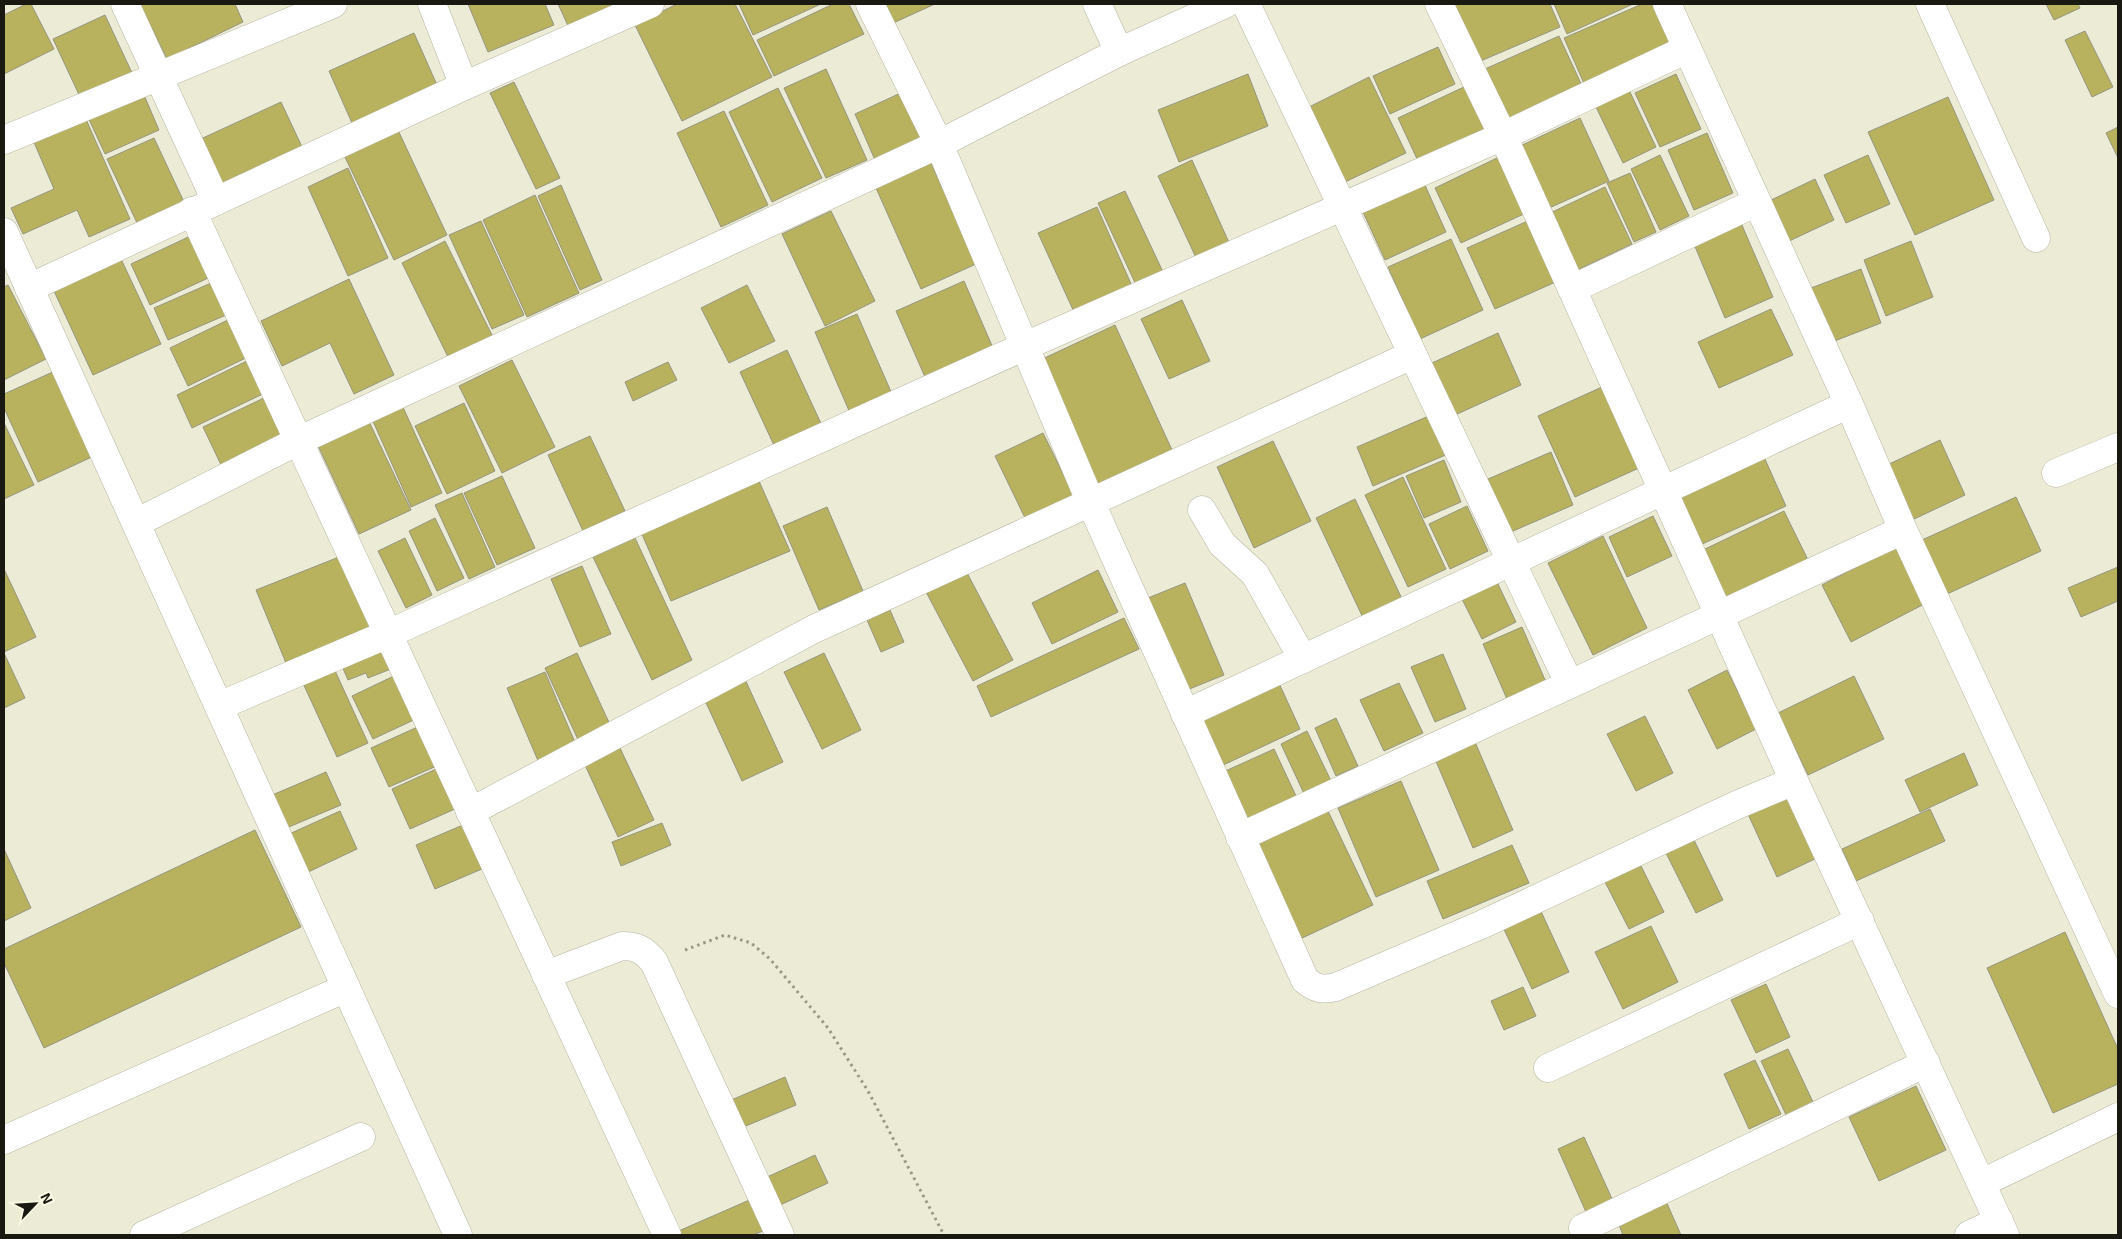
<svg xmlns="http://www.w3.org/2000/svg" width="2122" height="1239" font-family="'Exo 2',sans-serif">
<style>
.building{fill:#b8b25e;stroke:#969580}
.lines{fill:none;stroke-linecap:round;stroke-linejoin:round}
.minor-casing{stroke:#b8b7a2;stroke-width:29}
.path{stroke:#999887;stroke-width:3;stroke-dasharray:2.5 4;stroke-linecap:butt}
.minor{stroke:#fff;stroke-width:28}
</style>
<rect width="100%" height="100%" fill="#ecebd5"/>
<g class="building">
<path d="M26,4H31L54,49L4,74V15Z"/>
<path d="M140,4H235L243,22L167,59Z"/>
<path d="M468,4H545L554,25L488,52Z"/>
<path d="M558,4H625L570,30Z"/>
<path d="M677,4H735L772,77L682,121L635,25Z"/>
<path d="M739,4H821L753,35Z"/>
<path d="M833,4H849L864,34L774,76L757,40Z"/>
<path d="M881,4H935L891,24Z"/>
<path d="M1455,4H1550L1560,27L1476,63L1452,5Z"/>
<path d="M1554,4H1633L1567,34Z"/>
<path d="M1642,4H1656L1676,49L1586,88L1564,38Z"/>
<path d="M2046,4H2078L2080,8L2054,20Z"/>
<path d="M105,15L133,75L81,99L53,39Z"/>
<path d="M2085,31L2113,87L2092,97L2065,40Z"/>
<path d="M414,33L437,85L352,123L329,71Z"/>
<path d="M1559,36L1584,90L1509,123L1485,69Z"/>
<path d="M1438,47L1455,84L1390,114L1373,76Z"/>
<path d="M826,69L867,160L826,178L784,88Z"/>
<path d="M1248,74L1268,126L1179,162L1158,110Z"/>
<path d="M1676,74L1701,129L1660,147L1635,93Z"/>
<path d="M1369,77L1406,153L1345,182L1309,107Z"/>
<path d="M514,82L560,178L536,189L490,93Z"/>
<path d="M1466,86L1486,130L1418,161L1398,118Z"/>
<path d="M141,88L159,130L105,154L86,113Z"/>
<path d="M778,88L822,178L772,202L729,112Z"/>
<path d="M1629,90L1656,147L1623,163L1596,107Z"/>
<path d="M905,91L929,144L878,167L855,114Z"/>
<path d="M1948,97L1994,200L1915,235L1868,132Z"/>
<path d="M281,102L303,149L215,190L192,143Z"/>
<path d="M724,111L768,205L721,227L677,133Z"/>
<path d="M85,117L130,219L89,237L77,210L23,234L11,208L54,189L33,140Z"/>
<path d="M1580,118L1609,181L1547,209L1518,147Z"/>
<path d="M2118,127V158L2106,133Z"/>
<path d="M398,130L447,235L394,260L344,155Z"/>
<path d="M1707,133L1733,193L1694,210L1668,150Z"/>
<path d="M154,138L184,202L138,225L107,159Z"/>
<path d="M1660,155L1689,216L1660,230L1631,169Z"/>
<path d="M1868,155L1890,204L1846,223L1824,175Z"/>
<path d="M1499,157L1526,213L1461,243L1435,188Z"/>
<path d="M1192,160L1231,247L1198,262L1158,176Z"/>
<path d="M931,163L976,264L921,289L876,188Z"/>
<path d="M348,168L388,258L348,276L308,187Z"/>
<path d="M1630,173L1656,232L1634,242L1607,183Z"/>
<path d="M1815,179L1834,220L1787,242L1767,202Z"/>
<path d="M1424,183L1446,232L1385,260L1363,212Z"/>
<path d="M561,185L602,280L580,290L538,196Z"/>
<path d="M1605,187L1632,244L1575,271L1548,214Z"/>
<path d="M1125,191L1164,274L1137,287L1098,203Z"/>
<path d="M535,195L579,293L527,317L483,220Z"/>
<path d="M1097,207L1132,286L1074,312L1038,233Z"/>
<path d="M831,211L875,301L825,326L782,234Z"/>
<path d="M1738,216L1773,297L1725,318L1691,237Z"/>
<path d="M1530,220L1558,281L1495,309L1467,248Z"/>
<path d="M481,221L524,315L492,329L449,235Z"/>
<path d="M199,232L219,273L150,305L131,264Z"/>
<path d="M1451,239L1483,310L1420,339L1388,267Z"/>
<path d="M445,241L493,337L449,359L402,263Z"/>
<path d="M1911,241L1933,297L1886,316L1864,260Z"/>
<path d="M121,259L161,344L93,375L54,291Z"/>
<path d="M1861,269L1881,323L1832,342L1811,288Z"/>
<path d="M349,279L394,375L354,394L330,343L282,366L261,321Z"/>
<path d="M218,280L233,312L168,340L154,308Z"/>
<path d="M964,281L993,348L925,377L896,311Z"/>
<path d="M8,285L46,359L4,380V287Z"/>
<path d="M747,285L775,341L729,363L701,308Z"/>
<path d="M1182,300L1210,361L1169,379L1141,319Z"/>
<path d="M1771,309L1793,355L1719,388L1698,342Z"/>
<path d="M857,314L892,394L850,413L815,332Z"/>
<path d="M234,317L252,355L188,386L170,348Z"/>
<path d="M1115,325L1172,450L1095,485L1038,361Z"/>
<path d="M1498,333L1521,385L1455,415L1432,363Z"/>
<path d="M787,350L825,432L778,454L740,372Z"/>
<path d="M255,357L271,390L192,428L177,395Z"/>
<path d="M512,360L555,447L502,473L459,386Z"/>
<path d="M668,362L677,380L633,401L625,382Z"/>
<path d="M55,371L94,456L38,482L4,408V394Z"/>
<path d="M1602,387L1639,468L1575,497L1538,416Z"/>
<path d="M268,396L288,438L223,469L203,427Z"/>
<path d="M464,403L495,471L447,494L415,426Z"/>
<path d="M402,405L442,493L411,507L372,419Z"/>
<path d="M365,413L411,510L359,534L314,437Z"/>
<path d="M1431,415L1448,454L1373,486L1357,447Z"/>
<path d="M4,423L34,485L4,499Z"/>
<path d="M1043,433L1074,496L1026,520L995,456Z"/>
<path d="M590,436L625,511L583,531L548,455Z"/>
<path d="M1940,440L1965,495L1910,521L1885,466Z"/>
<path d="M1273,441L1311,521L1254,548L1217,467Z"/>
<path d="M1551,452L1573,505L1504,535L1481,482Z"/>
<path d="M1764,457L1786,506L1700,545L1678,497Z"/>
<path d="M1444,460L1461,502L1424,518L1406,476Z"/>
<path d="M502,476L535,548L497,565L464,493Z"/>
<path d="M1403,477L1446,569L1408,587L1365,495Z"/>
<path d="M759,481L790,551L671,601L641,532Z"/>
<path d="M462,493L495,567L469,579L435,505Z"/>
<path d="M2016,497L2041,551L1947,594L1922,540Z"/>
<path d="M1355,499L1403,601L1364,620L1316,518Z"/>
<path d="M1467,506L1488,551L1450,569L1429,524Z"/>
<path d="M827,507L863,591L819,610L783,526Z"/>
<path d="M1784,511L1810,564L1729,603L1703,550Z"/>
<path d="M1653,516L1672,556L1627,577L1609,537Z"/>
<path d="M435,518L464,578L437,591L409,531Z"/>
<path d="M1603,536L1647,628L1593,655L1548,563Z"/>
<path d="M405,538L432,595L406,608L378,551Z"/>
<path d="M635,538L692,660L652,680L593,557Z"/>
<path d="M1901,544L1930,601L1851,642L1822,585Z"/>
<path d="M344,555L374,627L286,663L256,590Z"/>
<path d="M582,566L611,634L580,647L551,579Z"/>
<path d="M2118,567V601L2081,617L2068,588Z"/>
<path d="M4,569L36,637L4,652Z"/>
<path d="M965,569L1013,660L973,681L925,590Z"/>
<path d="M1098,570L1118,612L1052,644L1032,603Z"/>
<path d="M1497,582L1516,622L1482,639L1462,599Z"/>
<path d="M1185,583L1224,675L1182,692L1143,600Z"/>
<path d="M890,610L904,642L881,652L867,620Z"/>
<path d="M1124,618L1139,649L991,717L977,686Z"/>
<path d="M1522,627L1549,689L1510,706L1483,644Z"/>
<path d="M385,640L396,667L368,678L366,673L348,680L339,659Z"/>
<path d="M4,653L25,698L4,708Z"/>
<path d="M577,653L612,729L580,744L545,668Z"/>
<path d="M824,653L861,730L822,749L784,672Z"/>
<path d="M1443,654L1466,709L1435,722L1411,667Z"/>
<path d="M332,664L368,743L337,757L301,679Z"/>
<path d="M1727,670L1756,729L1717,749L1688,690Z"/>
<path d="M545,672L577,747L539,763L507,688Z"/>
<path d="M398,674L418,718L373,739L352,696Z"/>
<path d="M743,675L783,762L742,781L702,694Z"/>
<path d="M1854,676L1884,739L1808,775L1778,713Z"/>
<path d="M1278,681L1300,729L1219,767L1197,719Z"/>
<path d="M1399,683L1423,733L1384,751L1360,700Z"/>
<path d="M1645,716L1673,773L1636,791L1607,734Z"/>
<path d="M1336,718L1358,766L1336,776L1315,728Z"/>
<path d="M422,725L439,765L389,787L371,748Z"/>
<path d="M1307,731L1333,785L1306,798L1281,744Z"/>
<path d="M1472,735L1513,830L1473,848L1432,752Z"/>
<path d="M620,748L654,820L618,837L585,765Z"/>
<path d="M1274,749L1297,798L1244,823L1221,773Z"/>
<path d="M1964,753L1978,785L1920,812L1905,780Z"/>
<path d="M445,765L464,805L410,829L392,789Z"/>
<path d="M326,772L341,805L284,829L270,796Z"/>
<path d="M1401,781L1439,870L1376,897L1338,808Z"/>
<path d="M1787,793L1817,858L1777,877L1747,812Z"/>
<path d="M1930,809L1945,841L1856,881L1842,849Z"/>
<path d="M340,811L357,849L304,874L287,835Z"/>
<path d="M1328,811L1373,905L1300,939L1256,845Z"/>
<path d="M662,823L671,845L621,866L612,842Z"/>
<path d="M463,825L482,869L435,889L416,845Z"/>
<path d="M255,830L301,927L44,1048L4,963V949Z"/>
<path d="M1694,840L1723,900L1696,913L1666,853Z"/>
<path d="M1512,845L1529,883L1443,919L1427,881Z"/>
<path d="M4,849L31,908L4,921Z"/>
<path d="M1637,858L1664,912L1629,929L1602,876Z"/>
<path d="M1539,907L1569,972L1532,989L1502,925Z"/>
<path d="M1651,926L1678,982L1623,1009L1595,952Z"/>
<path d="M2065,932L2118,1049V1084L2053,1113L1987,968Z"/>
<path d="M1766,984L1790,1037L1756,1053L1731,1000Z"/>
<path d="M1523,987L1536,1016L1504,1030L1491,1001Z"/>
<path d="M1788,1049L1813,1102L1786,1115L1761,1061Z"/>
<path d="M1755,1060L1781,1114L1749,1129L1724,1074Z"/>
<path d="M785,1077L796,1105L741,1128L729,1101Z"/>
<path d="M1916,1086L1946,1150L1879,1181L1849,1117Z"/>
<path d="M1584,1137L1613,1201L1586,1212L1558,1149Z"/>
<path d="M815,1155L828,1183L778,1206L765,1178Z"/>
<path d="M754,1198L768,1229L753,1235H675L674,1233Z"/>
<path d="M1665,1199L1681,1235H1623L1617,1220Z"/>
</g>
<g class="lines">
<defs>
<g id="minor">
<path d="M125,4L216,201"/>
<path d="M432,4L464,86"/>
<path d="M870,4L939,144L1091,503L1305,980C1316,989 1322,990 1336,987L1483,924L1739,804L1794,781"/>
<path d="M1097,4L1119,52"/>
<path d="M1246,4L1569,683"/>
<path d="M1439,4L1503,136L1794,781L2005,1235"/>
<path d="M1667,4L1849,404L1903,530L2118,994"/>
<path d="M1930,4L2036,238"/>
<path d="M4,140L333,4"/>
<path d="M192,211L667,1235"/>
<path d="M4,232L458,1235"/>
<path d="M29,288L464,86L650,4"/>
<path d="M1572,289L1757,202"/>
<path d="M2056,473L2118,447"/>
<path d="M1202,510L1222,544L1255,574L1303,659"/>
<path d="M136,523L298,441L939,144L1119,52L1225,4"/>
<path d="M219,706L388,634L1023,347L1503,136L1687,49"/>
<path d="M1185,714L1849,404"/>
<path d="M470,812L814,629L1412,355"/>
<path d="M1240,837L1903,530"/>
<path d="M546,975L622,946C637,946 644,950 654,962L780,1235"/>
<path d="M1548,1068L1860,921"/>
<path d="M4,1140L346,988"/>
<path d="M1982,1183L2118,1117"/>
<path d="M144,1235L361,1137"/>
<path d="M1587,1235L1583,1228L1926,1063"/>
<path d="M1969,1235L1999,1221"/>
</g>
</defs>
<use href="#minor" class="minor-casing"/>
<path class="path" d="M685,950L725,935L751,943L770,959L828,1028L868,1091L944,1235"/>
<use href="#minor" class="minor"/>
</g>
<rect width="2122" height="1239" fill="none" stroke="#1a1911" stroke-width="10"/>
<g transform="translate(35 1204) rotate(65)" stroke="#f9f8e2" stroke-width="4" paint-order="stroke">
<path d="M0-4L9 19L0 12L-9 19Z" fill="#1a1911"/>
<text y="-8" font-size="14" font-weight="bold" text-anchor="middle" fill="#1a1911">N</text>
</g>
</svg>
